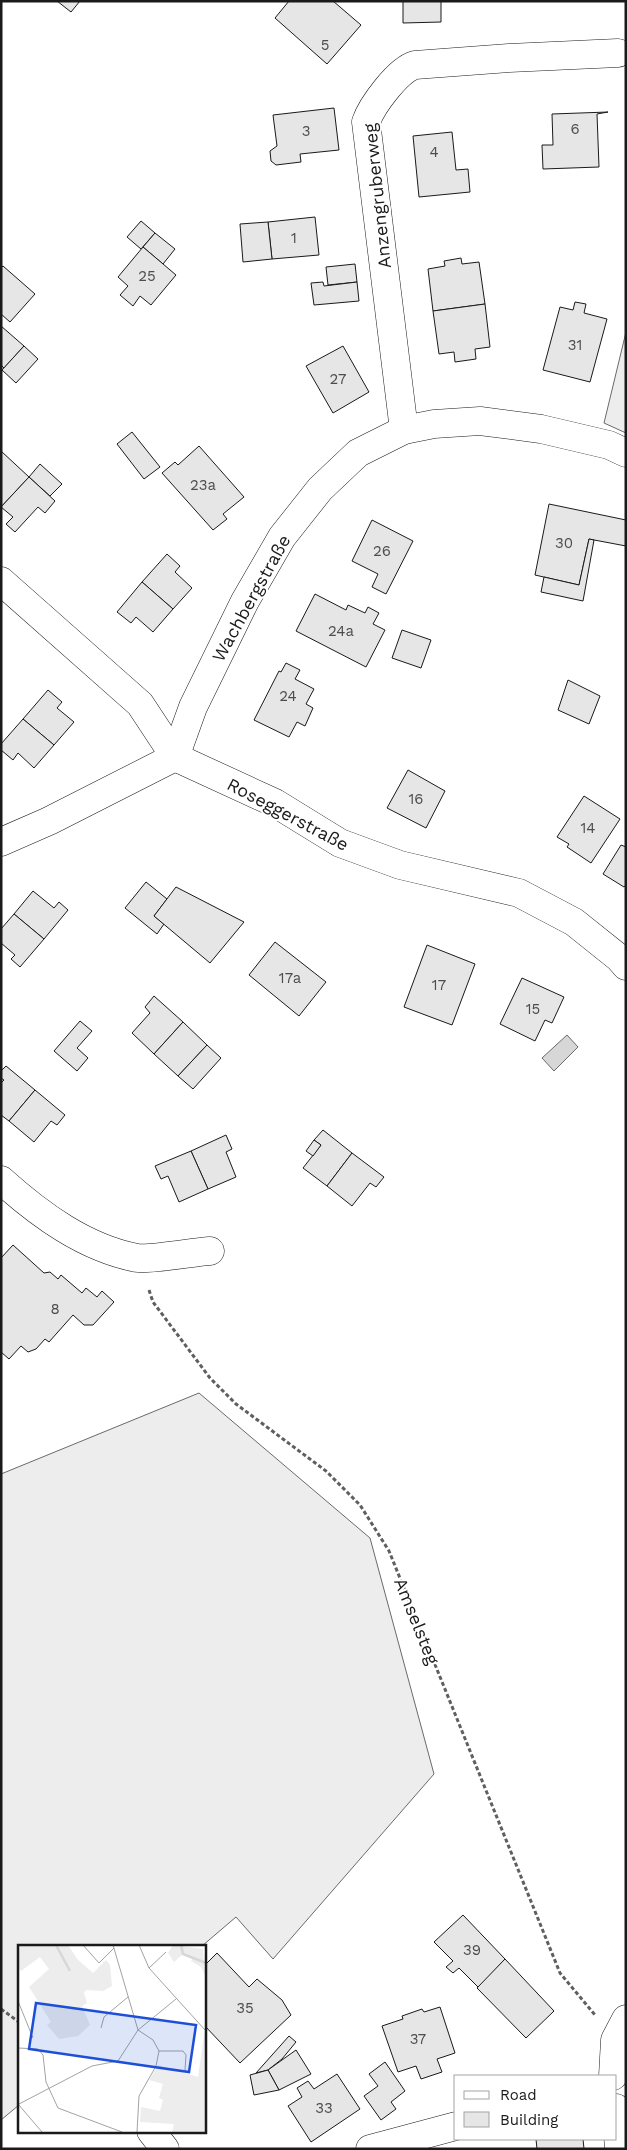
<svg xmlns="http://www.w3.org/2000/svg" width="627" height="2150" font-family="'Work Sans',sans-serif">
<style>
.built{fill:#ededed;stroke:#6a6a6a}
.water{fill:#d7d7d7;stroke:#6a6a6a}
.building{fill:#e6e6e6;stroke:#1a1a1a}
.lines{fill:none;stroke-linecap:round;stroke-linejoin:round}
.minor-casing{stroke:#1a1a1a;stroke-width:29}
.path{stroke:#5f5f5f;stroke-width:3;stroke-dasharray:4 2.5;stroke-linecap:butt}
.minor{stroke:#fff;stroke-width:28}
.labels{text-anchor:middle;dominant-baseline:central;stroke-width:4;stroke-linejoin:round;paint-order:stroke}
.number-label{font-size:15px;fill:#4d4d4d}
.street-label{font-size:18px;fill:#1a1a1a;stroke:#fff}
.inset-river{fill:none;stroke:#d7d7d7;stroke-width:2.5}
.inset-road{fill:none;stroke:#a3a3a3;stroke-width:1}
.view{fill:#1d4ed8;fill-opacity:0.15;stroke:#1d4ed8;stroke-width:2.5}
.inset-edge{fill:none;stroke:#1a1a1a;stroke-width:2.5}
</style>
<rect width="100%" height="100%" fill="#fff"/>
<g class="built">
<path d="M626,332V433L604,423Z"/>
<path d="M199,1393L370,1538L434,1774L273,1959L236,1917L202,1946H19V2105L1,2120V1474Z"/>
</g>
<path class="water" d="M567,1035L578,1047L554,1071L542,1058Z"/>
<g class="building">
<path d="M57,1H80L71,12Z"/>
<path d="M289,1H333L361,25L327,64L275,18Z"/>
<path d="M403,1H441V22L403,23Z"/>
<path d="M334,108L339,150L300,154L301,162L276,165L271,161L270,151L277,146L273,115Z"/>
<path d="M608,112L597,114L599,167L543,169L542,145H553L552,114Z"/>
<path d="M452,132L456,170L468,169L470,192L419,197L413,136Z"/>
<path d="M315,217L319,255L272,259L268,222Z"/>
<path d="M141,221L155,233L141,249L127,237Z"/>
<path d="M268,222L272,259L243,262L240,224Z"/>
<path d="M155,233L175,249L163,264L143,247Z"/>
<path d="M143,247L176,275L151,305L140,296L133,306L120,295L128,286L118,277Z"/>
<path d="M461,258L462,264L479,262L485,304L433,311L428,269L445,266L444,261Z"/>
<path d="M355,264L357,282L328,285L326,267Z"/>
<path d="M3,266L35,294L10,322L1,314V268Z"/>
<path d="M323,282L324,286L357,282L359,301L314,305L311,283Z"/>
<path d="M575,302L586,304L584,313L607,319L590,382L543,370L560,307L573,310Z"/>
<path d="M485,304L490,347L475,349L476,359L455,362L454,352L439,354L433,311Z"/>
<path d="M1,326L24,346L4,368L1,365Z"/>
<path d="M24,346L38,359L16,383L2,370Z"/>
<path d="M343,346L369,392L333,413L306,366Z"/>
<path d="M132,432L160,467L144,479L117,444Z"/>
<path d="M199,446L244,497L223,514L227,519L213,530L162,473L175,462L178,465Z"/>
<path d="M1,451L29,477L1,507Z"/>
<path d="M40,464L62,484L50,496L29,477Z"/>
<path d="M29,477L55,501L45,513L38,507L15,532L6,524L13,517L1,507Z"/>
<path d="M549,504L626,520V546L589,539L579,585L535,575Z"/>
<path d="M372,520L413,541L386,594L372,587L378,574L352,561Z"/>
<path d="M589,539L594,540L583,601L541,592L544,577L579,585Z"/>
<path d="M167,554L180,566L175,572L192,588L173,609L142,582Z"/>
<path d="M142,582L173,609L153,632L136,617L131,623L117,612Z"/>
<path d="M315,594L346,610L348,605L365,613L368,607L379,613L373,624L385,630L366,667L296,631Z"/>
<path d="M402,630L431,640L421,668L392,658Z"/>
<path d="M286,663L300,670L295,679L314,689L306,704L313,708L305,726L297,722L289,737L254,720L279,671L281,672Z"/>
<path d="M568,680L600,696L589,724L558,710Z"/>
<path d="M48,690L62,702L57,708L74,722L54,745L23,719Z"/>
<path d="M23,719L54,745L34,768L18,753L13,760L1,750V744Z"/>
<path d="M408,770L445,791L426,828L387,808Z"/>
<path d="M584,796L620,819L591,863L567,847L569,844L557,837Z"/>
<path d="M621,845L626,847V885L624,887L603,874Z"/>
<path d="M146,882L167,899L154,916L164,924L157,934L125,908Z"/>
<path d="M176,887L244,922L210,963L154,916Z"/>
<path d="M33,891L54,908L59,902L68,910L44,939L14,914Z"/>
<path d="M14,914L44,939L20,967L11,959L15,955L1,943V929Z"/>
<path d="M275,942L326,982L299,1016L249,975Z"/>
<path d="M427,945L475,964L452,1025L404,1007Z"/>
<path d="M522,978L564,997L552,1023L545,1020L535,1041L500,1024Z"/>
<path d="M154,996L183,1022L154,1054L132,1033L150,1013L145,1007Z"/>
<path d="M80,1021L92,1031L77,1048L88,1058L77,1071L54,1051Z"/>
<path d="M183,1022L207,1045L178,1076L154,1054Z"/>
<path d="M207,1045L221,1058L193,1089L178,1076Z"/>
<path d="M6,1066L35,1090L9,1121L1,1115V1083L4,1080L1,1078V1071Z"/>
<path d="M35,1090L65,1115L57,1125L51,1121L34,1142L9,1121Z"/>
<path d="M323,1130L352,1153L327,1186L303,1168L321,1145L314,1140Z"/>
<path d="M226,1135L232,1149L226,1152L236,1177L208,1189L191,1151Z"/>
<path d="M314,1140L321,1145L313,1156L306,1151Z"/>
<path d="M191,1151L208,1189L179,1202L168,1176L161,1179L155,1166Z"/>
<path d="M352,1153L384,1177L376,1187L370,1183L352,1206L327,1186Z"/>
<path d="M13,1245L44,1273L50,1272L58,1279L61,1275L82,1293L86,1288L97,1297L102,1291L114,1302L93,1325H84L73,1315L49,1342L45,1339L36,1349L28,1352L21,1346L9,1359L1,1352V1258Z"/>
<path d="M463,1915L505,1959L479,1988L459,1968L453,1973L446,1967L453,1961L434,1942Z"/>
<path d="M217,1953L249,1987L257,1979L282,2000L291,2015L240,2063L204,2025V1966Z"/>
<path d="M505,1959L554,2011L526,2038L477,1988Z"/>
<path d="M440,2007L455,2053L437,2059L442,2072L421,2079L416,2066L398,2072L382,2026L403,2019L402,2016L422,2009L424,2012Z"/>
<path d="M289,2036L296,2042L282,2059L268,2070L256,2073Z"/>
<path d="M296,2050L311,2074L279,2090L268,2070Z"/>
<path d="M385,2062L405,2091L391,2102L396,2109L381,2120L364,2096L378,2086L369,2074Z"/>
<path d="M268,2070L279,2090L254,2095L250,2075Z"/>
<path d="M337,2074L360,2109L311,2142L288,2106L302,2097L297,2088L308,2081L314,2089Z"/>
<path d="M536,2139H583L584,2149H537Z"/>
</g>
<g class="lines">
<defs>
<g id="minor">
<path d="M404,430L366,122C372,105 398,70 415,65L509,58L618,53"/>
<path d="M1,581L140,704L175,757L275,803L340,843L400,865L519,893L574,922L619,958L626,966"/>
<path d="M1,842L49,821L175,757L193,707L245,601L282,537L320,489L358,453L404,430L434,424L480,421L541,429L609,445L626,453"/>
<path d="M1,1180C40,1215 85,1248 137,1258C151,1260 194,1252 210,1251"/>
<path d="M613,2076L615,2040L626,2019"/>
<path d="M616,2108L619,2149"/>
<path d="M151,2131L165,2149"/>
<path d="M370,2149L456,2126"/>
</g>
</defs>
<use href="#minor" class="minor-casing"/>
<g class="path">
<path d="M149,1290L153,1302L210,1378L236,1404L326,1471L360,1505L389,1551L560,1973L595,2015"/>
<path d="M1,2009L19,2022"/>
</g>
<use href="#minor" class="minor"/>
</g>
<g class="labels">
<g class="number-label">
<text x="325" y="45">5</text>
<text x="575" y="129">6</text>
<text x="306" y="131">3</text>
<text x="434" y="152">4</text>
<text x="294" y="238">1</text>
<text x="147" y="276">25</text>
<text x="575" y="345">31</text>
<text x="338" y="379">27</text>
<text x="203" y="485">23a</text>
<text x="564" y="543">30</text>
<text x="382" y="551">26</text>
<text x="341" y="631">24a</text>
<text x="288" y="696">24</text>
<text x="416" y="799">16</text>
<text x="588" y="828">14</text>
<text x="290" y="978">17a</text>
<text x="439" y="985">17</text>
<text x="533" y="1009">15</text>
<text x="55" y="1309">8</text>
<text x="472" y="1950">39</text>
<text x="245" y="2008">35</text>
<text x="418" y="2039">37</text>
<text x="324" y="2108">33</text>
</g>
<g class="street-label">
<text transform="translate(377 196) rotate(-96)">Anzengruberweg</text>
<text transform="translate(251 598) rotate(-61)">Wachbergstraße</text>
<text transform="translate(288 814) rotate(28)">Roseggerstraße</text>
<text transform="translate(417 1621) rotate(68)">Amselsteg</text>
</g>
</g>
<g transform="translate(18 1945)">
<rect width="188" height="188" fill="#fff"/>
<path d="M0,0H50L60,15L75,28L88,15L92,20L94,41L85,46L68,45L66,48L69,58L64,61L72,80L60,91L41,94L29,80L33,77L11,42L31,24L22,12L3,26L0,23ZM155,0L185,4L187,30L183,22L173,16L175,13L165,9L156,17L150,8ZM187,83V187H154L156,179L122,177L123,162L142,166L145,155L141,153L145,139L131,135L140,120L180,132Z" fill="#ededed"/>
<path class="inset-river" d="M38,0L52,26M163,0L165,9L188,18"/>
<path class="inset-road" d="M65,0L81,18L96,3M95,0L120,85L135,95L141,106L138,121L121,151L119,187M121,0L131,23L187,85M131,23L148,7M0,56L15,93M83,83L86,72L110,52M0,103L20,104L25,110L28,137L40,163L104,187M141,106H165L168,110L167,125M0,159L24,187M1,159L74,121L100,116L120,85L158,54"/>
<path class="view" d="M18,58L178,80L171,127L11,104Z"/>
<rect width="188" height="188" class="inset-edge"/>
</g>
<rect width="627" height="2150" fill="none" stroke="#1a1a1a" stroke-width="5"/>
<rect x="454" y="2075" width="162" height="65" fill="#ffffff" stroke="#a3a3a3"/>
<rect x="464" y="2091" width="25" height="8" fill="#ffffff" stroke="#a3a3a3"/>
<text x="500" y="2100" font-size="15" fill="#1a1a1a">Road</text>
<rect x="464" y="2112" width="25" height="15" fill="#e6e6e6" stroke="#a3a3a3"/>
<text x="500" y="2125" font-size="15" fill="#1a1a1a">Building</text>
</svg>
